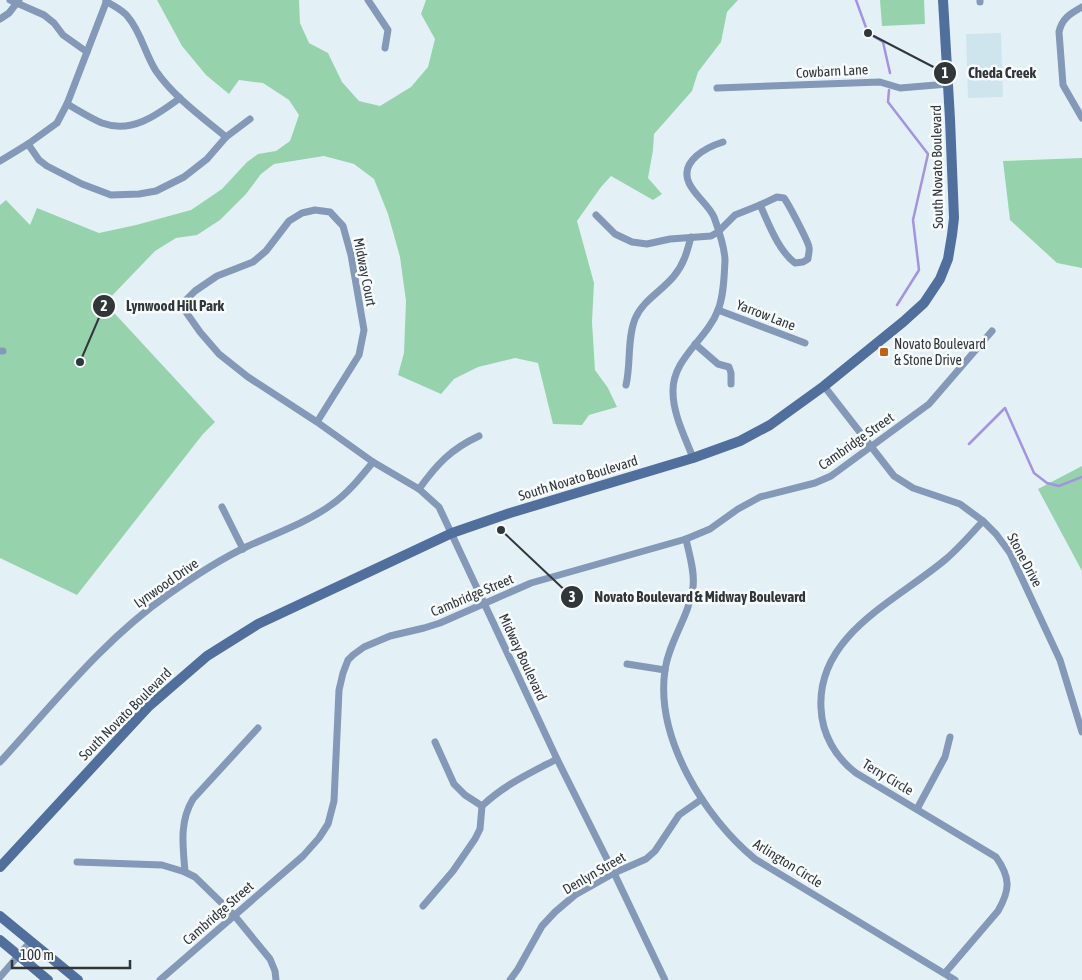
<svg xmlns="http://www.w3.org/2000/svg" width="1082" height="980" font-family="'Asap Condensed',sans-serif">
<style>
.built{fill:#cee5ed}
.green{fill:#96d3ad}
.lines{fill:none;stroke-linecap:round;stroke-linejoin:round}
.stream{stroke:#a492e3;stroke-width:2.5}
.minor{stroke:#8498b8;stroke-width:7}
.secondary{stroke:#516f9c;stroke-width:10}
.poi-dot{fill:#bf6410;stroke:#f9fcfd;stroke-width:2}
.labels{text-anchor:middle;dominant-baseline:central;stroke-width:5;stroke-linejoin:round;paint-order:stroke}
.street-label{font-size:14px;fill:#313739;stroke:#f9fcfd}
.poi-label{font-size:14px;fill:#313739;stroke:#f9fcfd;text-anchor:start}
.leader{fill:none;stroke:#313739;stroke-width:2}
.callout-dot{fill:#313739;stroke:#f9fcfd;stroke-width:2}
.mark-label{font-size:15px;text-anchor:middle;font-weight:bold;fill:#fff}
.callout-label{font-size:15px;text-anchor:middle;font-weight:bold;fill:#313739;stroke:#f9fcfd;stroke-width:5;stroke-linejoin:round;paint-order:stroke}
</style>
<rect width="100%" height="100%" fill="#e3f1f7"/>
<path class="built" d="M1001,33L1003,97L968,98L966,34Z"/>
<g class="green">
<path d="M157,0H299L300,23L309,43L328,53L342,82L359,101L380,106L411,87L428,67L435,39L421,14L426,0H738L727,12L721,42L698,72L692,91L654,134L653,150L648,178L662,194L653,200L611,176L601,187L577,221L594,283L592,322L595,370L608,388L617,407L589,415L582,425L553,424L538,363L515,358L478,367L454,379L441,394L398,375L404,353L406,301L400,257L388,214L374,179L354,164L324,156L274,164L261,174L246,194L220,220L197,235L176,238L155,251L105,303L215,422L203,434L77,595L0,558V205L6,200L30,225L37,208L99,233L136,225L191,210L222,189L247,162L258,154L276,151L290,141L299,115L289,100L263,83L239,80L229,94L206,75L182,46Z"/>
<path d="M880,0H924L925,24L882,26Z"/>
<path d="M1082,158V268L1057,263L1010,220L1003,161Z"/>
<path d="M1082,466V571L1038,489Z"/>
</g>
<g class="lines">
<g class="stream">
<path d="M856,0L868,33L883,42L890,73"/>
<path d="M889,90L888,102L928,154L913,220L919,270L897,305"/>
<path d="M969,444L1005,408L1034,473L1047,483L1059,486L1082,477"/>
</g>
<g class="minor">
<path d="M10,0L44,15L54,23L63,35L87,52"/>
<path d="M368,0L388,30L385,48"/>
<path d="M106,1C113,6 123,10 128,17C141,32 145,54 156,71C174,97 202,117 226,137"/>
<path d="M980,2V0"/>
<path d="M1082,7C1070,14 1062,18 1059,32L1063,85L1082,118"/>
<path d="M0,19L9,13L19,0"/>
<path d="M717,88L880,82L900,88L948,84"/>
<path d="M67,104C78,110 90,118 102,123C132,134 157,115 180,98"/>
<path d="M28,144L39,160L47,166L82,184L111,195L139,194L156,191L184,177L207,159L226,137L250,119"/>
<path d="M0,161L28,144L57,123L67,104L107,0"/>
<path d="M777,197L784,198C788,203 808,241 809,247C810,250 808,256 808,259L803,262L795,263C778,250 769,224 760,205Z"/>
<path d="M596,215L615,234L632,242L647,244L670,239L711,236L718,232L735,215L760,205"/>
<path d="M718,310L805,343"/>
<path d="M695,344L718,364L729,367L731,373V384"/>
<path d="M0,351H3"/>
<path d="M626,385C631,364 627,339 635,319C642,301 662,291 674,276C684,264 687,252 691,237"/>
<path d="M824,386L894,476L913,488L960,504L983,521L996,534L1010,553L1060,660L1082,732"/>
<path d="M317,422L359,355L364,330L351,255L343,226L330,212L315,210L302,213L289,221L266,251L253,262L217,276L195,291L181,305L200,332L219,354L248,377L317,422L373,462L419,489L439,507L557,759L614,873L665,980"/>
<path d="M693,458C685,437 673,414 673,392C672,358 707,340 718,310C724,295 724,277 725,261C725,249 718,228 714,217C708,204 695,196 689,183C679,161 707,147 723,142"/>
<path d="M419,489C437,464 451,449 479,436"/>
<path d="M222,507L243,549"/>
<path d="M686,539C689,554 695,571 693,587C689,617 669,641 665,670C655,738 705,818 755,859L955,980"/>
<path d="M627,664L665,670"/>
<path d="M435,742L454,784L465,795L482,806"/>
<path d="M0,762C53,704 104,639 169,594C193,577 219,560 246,547C274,534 306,523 331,505C348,493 360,478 373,462"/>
<path d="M917,809L945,757L950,737"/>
<path d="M77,862L162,865L185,872L195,877L234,915L270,959L275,971L276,980"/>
<path d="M185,872C183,846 179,822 193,799L258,728"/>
<path d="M423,906L453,871L475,839L480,829L482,806C504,785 530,773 557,759"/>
<path d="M945,973L998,911C1010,890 1011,878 996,857L856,773C835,757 822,734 821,708C817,634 898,600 946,559C959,548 971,534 983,521"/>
<path d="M0,977L31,941"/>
<path d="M160,980L303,856L319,838L328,824L334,801L339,690L343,673L348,660L353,655L364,647L390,636L424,628L440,623L531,583L686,539L710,529L738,509L760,497L815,483L831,476L929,404L992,331"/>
<path d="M510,980L518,969L542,926L555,912L575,895L614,873L646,859L655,851L679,815L702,799"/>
</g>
<g class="secondary">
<path d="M0,867L148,707L207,656L258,624L452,533L510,513L693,458L740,441L770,425L824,386L903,322L924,303L940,279L948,259L952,235L954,218L950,119L943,0"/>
<path d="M0,916L78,980"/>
<path d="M0,940L48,980"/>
</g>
</g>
<rect class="poi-dot" x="879" y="347" width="10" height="10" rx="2.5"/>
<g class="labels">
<g class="street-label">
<text transform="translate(832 71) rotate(-3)">Cowbarn Lane</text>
<text transform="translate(937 167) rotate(-91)">South Novato Boulevard</text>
<text transform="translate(365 272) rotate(79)">Midway Court</text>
<text transform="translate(766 315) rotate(21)">Yarrow Lane</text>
<text transform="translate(856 441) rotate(-35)">Cambridge Street</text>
<text transform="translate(578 478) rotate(-17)">South Novato Boulevard</text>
<text transform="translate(1025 560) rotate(62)">Stone Drive</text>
<text transform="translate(166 583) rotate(-35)">Lynwood Drive</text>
<text transform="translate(472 595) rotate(-23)">Cambridge Street</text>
<text transform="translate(523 657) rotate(65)">Midway Boulevard</text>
<text transform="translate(125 714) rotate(-45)">South Novato Boulevard</text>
<text transform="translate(888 777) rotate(31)">Terry Circle</text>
<text transform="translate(788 863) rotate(32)">Arlington Circle</text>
<text transform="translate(594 873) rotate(-30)">Denlyn Street</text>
<text transform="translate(218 913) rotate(-41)">Cambridge Street</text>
</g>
<g class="poi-label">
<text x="894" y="344">Novato Boulevard<tspan x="894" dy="16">&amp; Stone Drive</tspan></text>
</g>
</g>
<path class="leader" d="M868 33L945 73M80 362L104 306M501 530L572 597"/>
<g class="callout-dot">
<circle cx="868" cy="33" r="5"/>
<circle cx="80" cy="362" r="5"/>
<circle cx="501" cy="530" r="5"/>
<circle cx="945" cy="73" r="12"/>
<circle cx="104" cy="306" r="12"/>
<circle cx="572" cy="597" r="12"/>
</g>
<g class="mark-label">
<text x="945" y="78">1</text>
<text x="104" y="311">2</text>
<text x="572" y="602">3</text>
</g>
<g class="callout-label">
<text x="1002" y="78">Cheda Creek</text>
<text x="175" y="311">Lynwood Hill Park</text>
<text x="700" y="602">Novato Boulevard &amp; Midway Boulevard</text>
</g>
<path d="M12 960v8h118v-8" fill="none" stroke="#313739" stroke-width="2.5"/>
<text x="20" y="960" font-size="15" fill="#313739" stroke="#f9fcfd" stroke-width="4" paint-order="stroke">100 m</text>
</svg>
